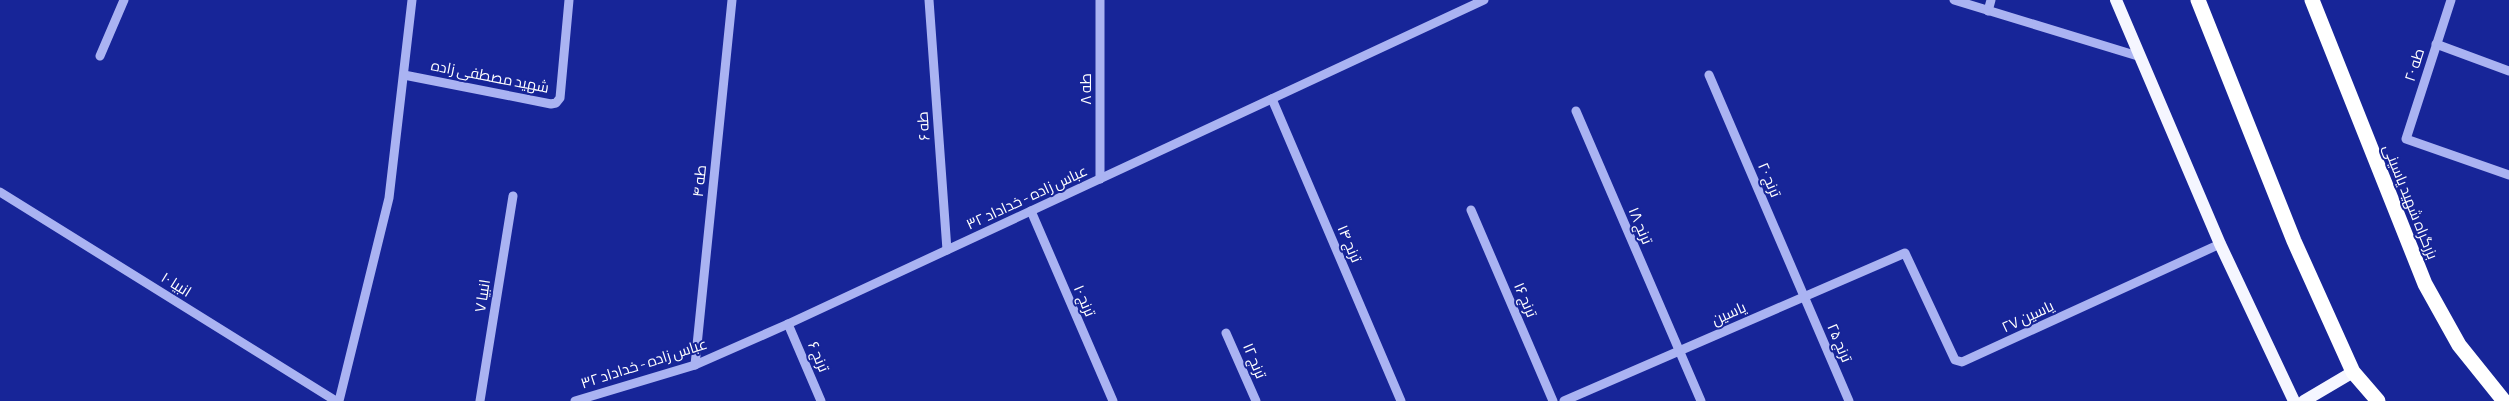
<svg xmlns="http://www.w3.org/2000/svg" width="2509" height="401" font-family="'Sofia Sans Condensed',Cairo,sans-serif">
<style>
.lines{fill:none;stroke-linecap:round;stroke-linejoin:round}
.minor{stroke:#aab3f2;stroke-width:9}
.major{stroke:#f5f6ff;stroke-width:12}
.highway{stroke:#fff;stroke-width:15}
.labels{text-anchor:middle;dominant-baseline:central;stroke-width:4;stroke-linejoin:round;paint-order:stroke}
.street-label{font-size:15px;fill:#fff;stroke:#172598}
</style>
<rect width="100%" height="100%" fill="#172598"/>
<g class="lines">
<g class="minor">
<path d="M929,0L947,250"/>
<path d="M1100,0V179"/>
<path d="M1954,0L2141,57"/>
<path d="M2451,0L2406,139L2509,175"/>
<path d="M1988,11L1991,0"/>
<path d="M2436,44L2509,71"/>
<path d="M100,56L124,0"/>
<path d="M404,75L551,104L556,103L560,98L569,0"/>
<path d="M1709,75L1849,401"/>
<path d="M1272,99L1401,401"/>
<path d="M1576,111L1701,401"/>
<path d="M0,192L336,401"/>
<path d="M1471,210L1553,401"/>
<path d="M1031,211L1113,401"/>
<path d="M788,324L821,401"/>
<path d="M1226,333L1256,401"/>
<path d="M695,365L732,0"/>
<path d="M339,401L389,198L412,0"/>
<path d="M480,401L513,196"/>
<path d="M575,401L695,365L788,324L1484,0"/>
<path d="M1564,401L1905,253L1955,360L1962,362L2220,244"/>
</g>
<g class="major">
<path d="M2116,0L2220,244L2294,401"/>
<path d="M2304,401L2353,372"/>
</g>
<g class="highway">
<path d="M2198,0L2294,241L2353,372L2378,401"/>
<path d="M2312,0L2425,284L2459,345L2504,401"/>
</g>
</g>
<g class="labels">
<g class="street-label">
<text transform="translate(2415 65) rotate(-72)">طه ۲۰</text>
<text transform="translate(490 77) rotate(11)">شهید مصطفی زاده</text>
<text transform="translate(1086 89) rotate(-90)">طه ۸</text>
<text transform="translate(924 126) rotate(-94)">طه ۶</text>
<text transform="translate(1769 180) rotate(67)">ترنج ۲۰</text>
<text transform="translate(700 181) rotate(-84)">طه ۴</text>
<text transform="translate(1027 198) rotate(-25)">عباس زاده - خداداد ۳۲</text>
<text transform="translate(2410 202) rotate(68)">بزرگراه شهید یاسینی</text>
<text transform="translate(1640 226) rotate(67)">ترنج ۱۸</text>
<text transform="translate(1349 244) rotate(67)">ترنج ۱۴</text>
<text transform="translate(176 285) rotate(32)">انبیا ۱۰</text>
<text transform="translate(483 296) rotate(-81)">انبیا ۷</text>
<text transform="translate(1525 300) rotate(67)">ترنج ۱۶</text>
<text transform="translate(1084 301) rotate(67)">ترنج ۱۰</text>
<text transform="translate(1729 314) rotate(-24)">یاسین</text>
<text transform="translate(2028 317) rotate(-25)">یاسین ۲۷</text>
<text transform="translate(1839 343) rotate(67)">ترنج ۲۵</text>
<text transform="translate(818 357) rotate(67)">ترنج ۶</text>
<text transform="translate(1254 361) rotate(67)">ترنج ۱۲</text>
<text transform="translate(644 364) rotate(-18)">عباس زاده - خداداد ۳۲</text>
</g>
</g>
</svg>
